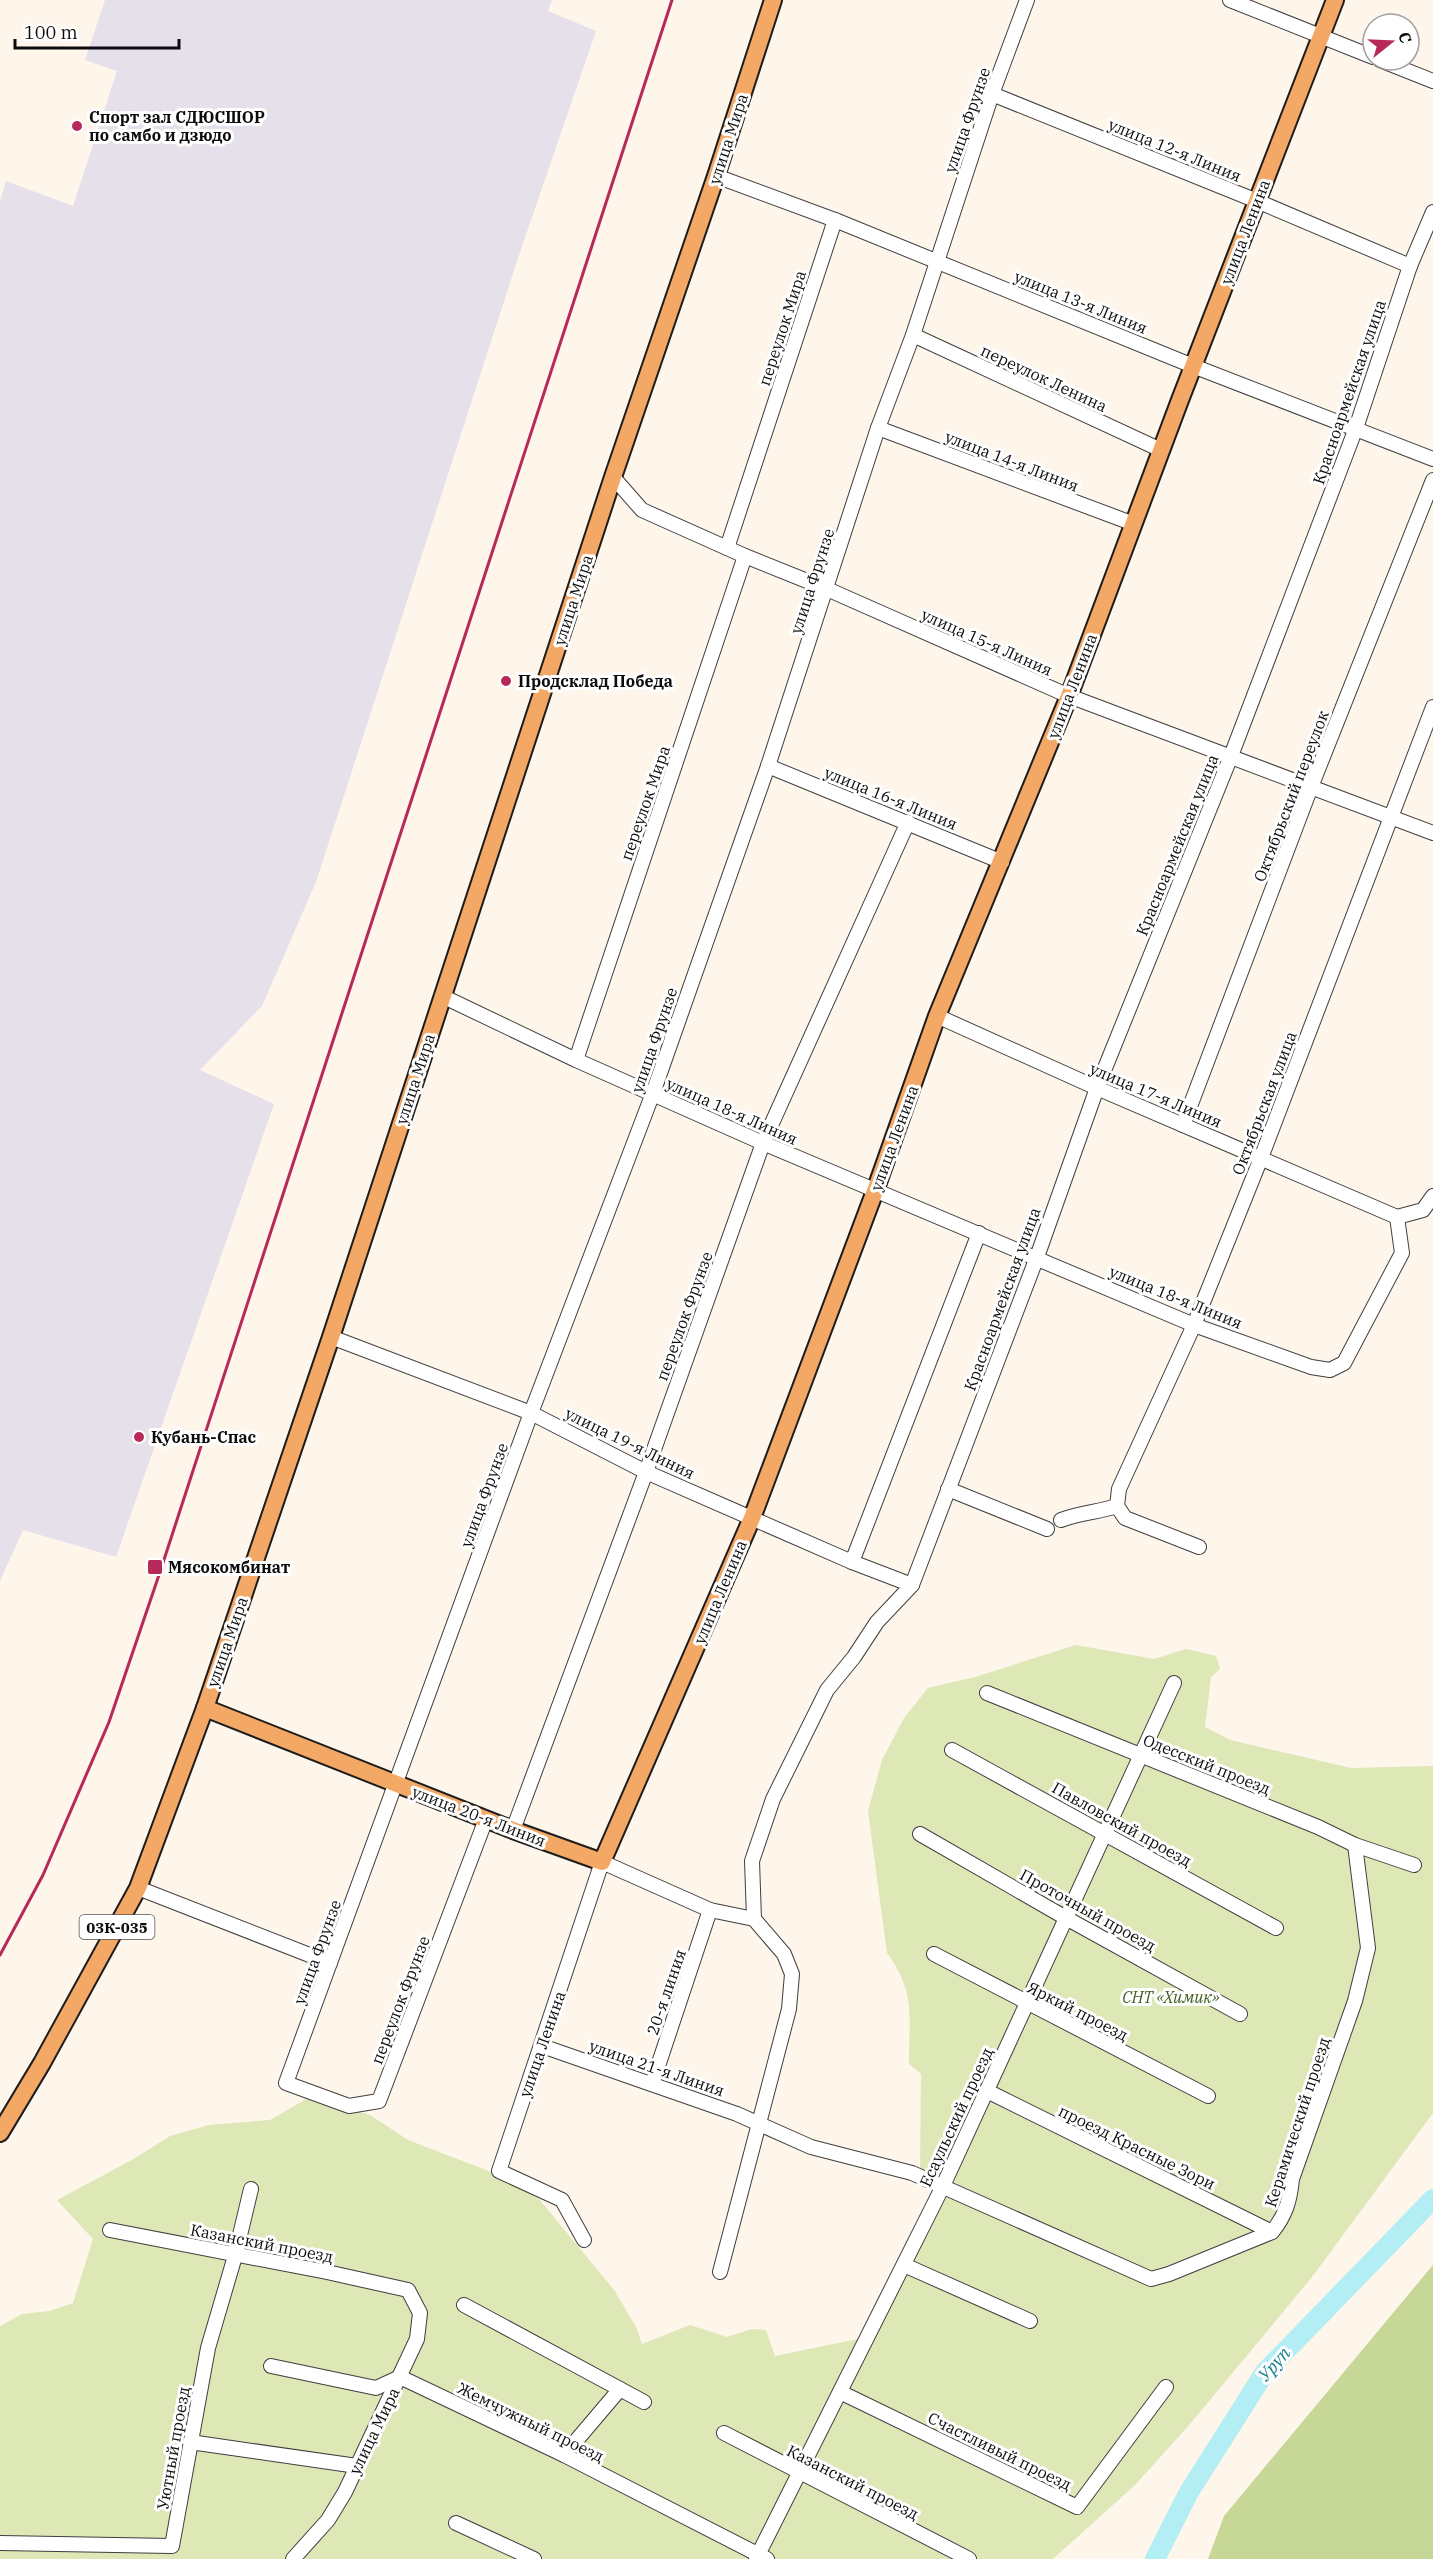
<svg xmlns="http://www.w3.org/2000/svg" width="1433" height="2559" font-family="'IBM Plex Serif',serif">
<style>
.industrial{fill:#e6e0ea}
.green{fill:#dee7b6}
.forest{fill:#c6d796}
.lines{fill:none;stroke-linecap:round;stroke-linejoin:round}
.river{stroke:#b2eef4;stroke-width:20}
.minor-casing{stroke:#3f3f3f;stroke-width:16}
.major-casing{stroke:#1d1d1d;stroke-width:20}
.minor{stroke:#fff;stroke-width:14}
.major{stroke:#f4a865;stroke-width:16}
.rail{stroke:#b62959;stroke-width:3}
.poi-dot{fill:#b62959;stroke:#fff;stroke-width:2}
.labels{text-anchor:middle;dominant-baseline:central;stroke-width:6;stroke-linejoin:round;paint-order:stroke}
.shield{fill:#fff;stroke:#555;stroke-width:1.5}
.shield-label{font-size:15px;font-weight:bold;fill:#0c0c0c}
.poi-label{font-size:16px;font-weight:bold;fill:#0c0c0c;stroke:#fff;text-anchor:start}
.street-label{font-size:16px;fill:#0c0c0c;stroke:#fff}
.park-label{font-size:16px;font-style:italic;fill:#40601f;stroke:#fff}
.water-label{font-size:18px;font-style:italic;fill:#1a8091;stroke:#fff}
</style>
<rect width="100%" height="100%" fill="#fef5eb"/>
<path class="industrial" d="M105,0H552L548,11L596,31L518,258L316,882L262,1006L200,1070L274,1104L116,1557L23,1530L0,1581V201L6,181L73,206L117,71L85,60Z"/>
<path class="green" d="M1076,1645L1154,1659L1186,1649L1216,1656L1220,1669L1211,1677L1205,1727L1230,1740L1351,1768L1433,1766V2113L1312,2277L1190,2424L1135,2485L1053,2559H0V2326L22,2314L50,2311L73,2303L93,2239L57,2200L132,2160L170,2136L209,2125L270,2120L310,2097L370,2115L408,2140L499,2175L539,2199L614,2290L636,2327L642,2344L690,2325L727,2337L752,2329L766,2330L775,2356L858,2339L929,2198L942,2188L920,2171L921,2074L909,2064C909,2018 916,1992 887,1953L868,1811L882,1760L904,1718L928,1688L975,1677Z"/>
<path class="forest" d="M1433,2265V2559H1208L1224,2516Z"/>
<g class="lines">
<path class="river" d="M1155,2559L1189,2492L1265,2372L1433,2199"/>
<defs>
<g id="minor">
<path d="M1230,0L1373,57"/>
<path d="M1380,60L1433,81"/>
<path d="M992,94L1257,201L1410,266"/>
<path d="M716,176L835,220L1193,366L1433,459"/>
<path d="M913,335L1161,450"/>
<path d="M878,428L1134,524"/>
<path d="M613,477L642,510L745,556L827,589L1069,696L1433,833"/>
<path d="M727,548L835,220"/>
<path d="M768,766L1002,862"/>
<path d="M442,996L576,1060L763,1143L1194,1325L1311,1367L1330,1370L1344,1363L1402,1253L1397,1217L1423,1210L1433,1196"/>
<path d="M937,1016L1097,1088L1397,1217"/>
<path d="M576,1060L745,556"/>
<path d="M1183,1125L1311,787L1433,480"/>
<path d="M331,1337L531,1413L646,1472L852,1562L912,1585"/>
<path d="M948,1489L1047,1529"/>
<path d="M1061,1520C1079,1513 1099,1512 1117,1506"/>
<path d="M1199,1547L1125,1518L1117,1506L1119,1489L1194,1325L1261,1158L1433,707"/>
<path d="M852,1562L979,1233"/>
<path d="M987,1693L1318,1827L1355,1845L1414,1865"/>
<path d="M952,1750L1276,1928"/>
<path d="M486,1819L379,2101L349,2106L286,2083L531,1413L653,1093L768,766L878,428L913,335L992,94L1027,0"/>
<path d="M513,1830L646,1472L763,1143L908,822"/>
<path d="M920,1834L1066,1918L1240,2014"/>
<path d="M138,1888L330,1963"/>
<path d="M934,1954L1208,2096"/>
<path d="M542,2046L737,2114L811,2147L912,2173L1151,2279L1169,2274L1272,2232C1286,2215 1290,2200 1292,2179L1355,2001L1368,1948L1355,1845"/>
<path d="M652,2084L710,1910"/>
<path d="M987,2091L1272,2232"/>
<path d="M110,2230L327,2272L408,2290L420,2313L417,2339L345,2492L328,2520L293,2559"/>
<path d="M584,2240L562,2200L499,2171L602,1862L710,1910L754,1919"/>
<path d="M904,2265L1030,2321"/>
<path d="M720,2272L789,2009L792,1974L784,1954L754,1919L752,1861L773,1799L827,1690L854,1657L877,1622L912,1585L1037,1257L1097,1088L1231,756L1356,428L1410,266L1433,212"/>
<path d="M464,2305L644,2402"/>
<path d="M271,2366L376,2388L400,2377L564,2455L767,2559"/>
<path d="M840,2392L1077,2507L1166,2387"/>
<path d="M724,2433L969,2559"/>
<path d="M190,2442L357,2466"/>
<path d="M564,2455L620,2389"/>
<path d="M456,2523L534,2559"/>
<path d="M0,2543L172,2546L208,2348L235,2256L251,2189"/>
<path d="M756,2559L942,2188L1174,1683"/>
</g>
<g id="major">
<path d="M205,1708L513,1830L602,1862L752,1518L875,1191L937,1016L1069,696L1180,400L1335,0"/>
<path d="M0,2133L42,2063L138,1888L205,1708L331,1337L613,477L716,176L773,0"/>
</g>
</defs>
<use href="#minor" class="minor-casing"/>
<use href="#major" class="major-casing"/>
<use href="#minor" class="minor"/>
<use href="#major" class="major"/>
<path class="rail" d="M0,1955L43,1875L109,1722L160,1572L672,0"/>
</g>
<g class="poi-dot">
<circle cx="77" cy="126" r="6"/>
<circle cx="506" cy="681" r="6"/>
<circle cx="139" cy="1437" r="6"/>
<rect x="147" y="1559" width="16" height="16" rx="3"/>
</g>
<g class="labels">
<rect class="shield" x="79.5" y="1915" width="75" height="24" rx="4.5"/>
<g class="shield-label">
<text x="117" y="1927">03К-035</text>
</g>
<g class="poi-label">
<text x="89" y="117">Спорт зал СДЮСШОР<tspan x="89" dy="18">по самбо и дзюдо</tspan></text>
<text x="518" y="681">Продсклад Победа</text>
<text x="151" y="1437">Кубань-Спас</text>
<text x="168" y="1567">Мясокомбинат</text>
</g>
<g class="street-label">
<text transform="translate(967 120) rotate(-71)">улица Фрунзе</text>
<text transform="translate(728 139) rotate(-72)">улица Мира</text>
<text transform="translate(1175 150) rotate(22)">улица 12-я Линия</text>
<text transform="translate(1245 232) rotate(-69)">улица Ленина</text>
<text transform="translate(1081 302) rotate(22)">улица 13-я Линия</text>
<text transform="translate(782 328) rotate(-72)">переулок Мира</text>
<text transform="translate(1044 378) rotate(25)">переулок Ленина</text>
<text transform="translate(1349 392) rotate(-71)">Красноармейская улица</text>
<text transform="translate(1012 461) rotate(21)">улица 14-я Линия</text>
<text transform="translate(812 581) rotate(-72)">улица Фрунзе</text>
<text transform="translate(573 600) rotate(-72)">улица Мира</text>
<text transform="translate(987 642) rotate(24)">улица 15-я Линия</text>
<text transform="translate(1072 686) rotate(-69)">улица Ленина</text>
<text transform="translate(1291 796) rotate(-69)">Октябрьский переулок</text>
<text transform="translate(891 798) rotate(22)">улица 16-я Линия</text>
<text transform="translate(645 803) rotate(-71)">переулок Мира</text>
<text transform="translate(1177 845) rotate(-68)">Красноармейская улица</text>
<text transform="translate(654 1040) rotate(-71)">улица Фрунзе</text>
<text transform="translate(415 1079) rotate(-72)">улица Мира</text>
<text transform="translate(1156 1095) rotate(23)">улица 17-я Линия</text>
<text transform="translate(1264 1103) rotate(-69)">Октябрьская улица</text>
<text transform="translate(732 1111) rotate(24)">улица 18-я Линия</text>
<text transform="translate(894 1138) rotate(-70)">улица Ленина</text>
<text transform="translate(1176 1297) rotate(22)">улица 18-я Линия</text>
<text transform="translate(1002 1299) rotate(-70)">Красноармейская улица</text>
<text transform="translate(684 1316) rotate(-70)">переулок Фрунзе</text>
<text transform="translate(630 1443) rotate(26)">улица 19-я Линия</text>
<text transform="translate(484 1495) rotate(-70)">улица Фрунзе</text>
<text transform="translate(720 1592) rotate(-67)">улица Ленина</text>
<text transform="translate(227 1642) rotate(-71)">улица Мира</text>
<text transform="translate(1207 1764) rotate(22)">Одесский проезд</text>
<text transform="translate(479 1816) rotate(21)">улица 20-я Линия</text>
<text transform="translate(1122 1824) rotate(29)">Павловский проезд</text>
<text transform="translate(1088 1910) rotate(29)">Проточный проезд</text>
<text transform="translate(317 1952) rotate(-70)">улица Фрунзе</text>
<text transform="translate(666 1992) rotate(-71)">20-я линия</text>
<text transform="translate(400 2000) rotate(-69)">переулок Фрунзе</text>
<text transform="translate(1078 2011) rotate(27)">Яркий проезд</text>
<text transform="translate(542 2044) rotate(-71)">улица Ленина</text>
<text transform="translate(657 2068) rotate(19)">улица 21-я Линия</text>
<text transform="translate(956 2117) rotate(-65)">Есаульский проезд</text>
<text transform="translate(1297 2122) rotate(-72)">Керамический проезд</text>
<text transform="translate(1137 2147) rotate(26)">проезд Красные Зори</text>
<text transform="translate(262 2243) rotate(11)">Казанский проезд</text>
<text transform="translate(531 2422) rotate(26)">Жемчужный проезд</text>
<text transform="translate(374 2431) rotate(-64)">улица Мира</text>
<text transform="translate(173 2448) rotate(-80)">Уютный проезд</text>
<text transform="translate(1000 2451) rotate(26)">Счастливый проезд</text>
<text transform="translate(853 2482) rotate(27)">Казанский проезд</text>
</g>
<g class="park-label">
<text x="1171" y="1997">СНТ «Химик»</text>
</g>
<g class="water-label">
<text transform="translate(1274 2364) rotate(-49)">Уруп</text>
</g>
</g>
<g transform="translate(1391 42) rotate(72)"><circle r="28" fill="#ffffff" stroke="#9e9e9e" stroke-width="1.5"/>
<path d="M0-4.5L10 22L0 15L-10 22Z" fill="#b62959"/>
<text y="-9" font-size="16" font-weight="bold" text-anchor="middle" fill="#0c0c0c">С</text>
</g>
<path d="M15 39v9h164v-9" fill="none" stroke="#0c0c0c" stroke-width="3"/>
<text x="24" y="39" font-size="18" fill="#0c0c0c" stroke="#ffffff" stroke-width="4.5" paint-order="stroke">100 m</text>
</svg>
